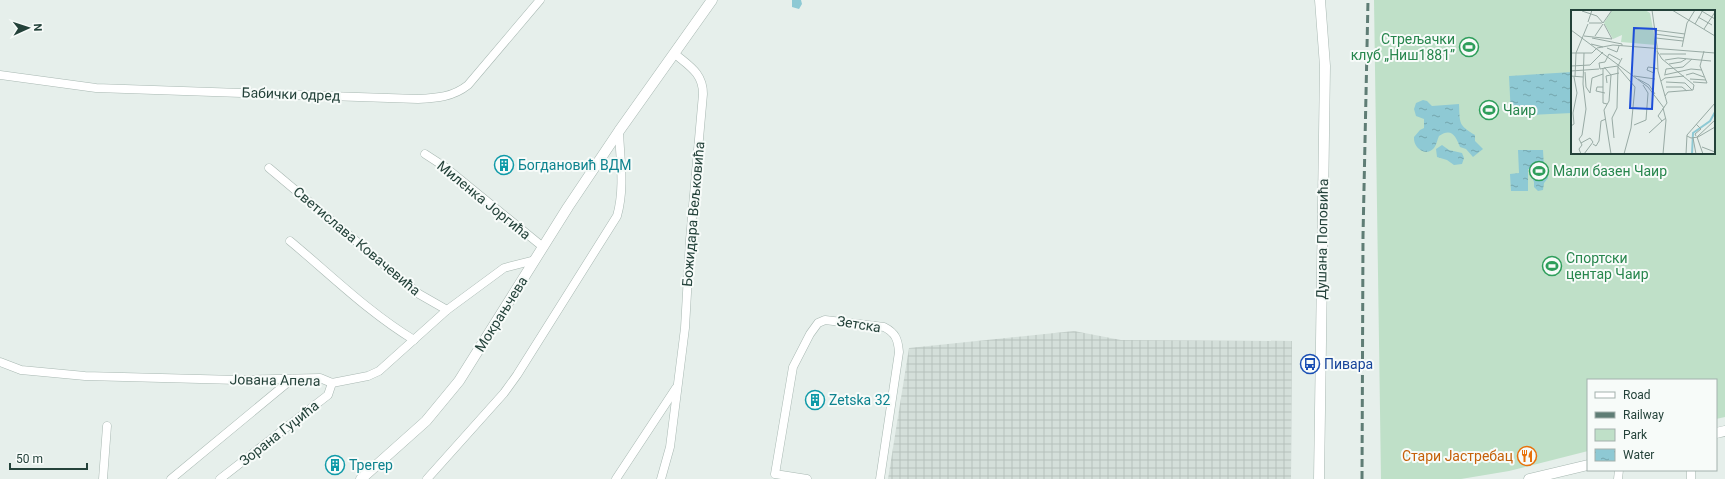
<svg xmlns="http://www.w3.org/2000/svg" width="1725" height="479" font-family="Roboto,sans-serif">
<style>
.industrial{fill:url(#industrial-grid)}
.park{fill:#bfe0c8;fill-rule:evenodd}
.water{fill:url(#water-ripples)}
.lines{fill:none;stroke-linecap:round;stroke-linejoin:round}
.minor-casing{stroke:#a8b8b2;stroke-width:9}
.tertiary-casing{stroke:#a8b8b2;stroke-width:11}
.minor{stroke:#fff;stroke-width:8}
.tertiary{stroke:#fff;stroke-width:10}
.rail{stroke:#5f7d75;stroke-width:3;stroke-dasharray:8 4;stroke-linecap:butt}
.labels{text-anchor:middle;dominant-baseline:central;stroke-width:4;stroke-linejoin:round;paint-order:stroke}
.leisure-label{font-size:14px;fill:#27864d;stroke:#f7fbf9;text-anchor:start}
.street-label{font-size:14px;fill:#24423a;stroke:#f7fbf9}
.culture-label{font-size:14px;fill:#0d838f;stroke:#f7fbf9;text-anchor:start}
.transit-label{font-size:14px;fill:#164399;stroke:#f7fbf9;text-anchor:start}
.food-label{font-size:14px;fill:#c56008;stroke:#f7fbf9;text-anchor:end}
.inset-river{fill:none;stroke:#8ec9d4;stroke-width:2}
.inset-road{fill:none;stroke:#98aaa4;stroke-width:1}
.view{fill:#1d4ed8;fill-opacity:0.15;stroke:#1d4ed8;stroke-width:2}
.inset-edge{fill:none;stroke:#24423a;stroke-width:2}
</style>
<defs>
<pattern id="industrial-grid" width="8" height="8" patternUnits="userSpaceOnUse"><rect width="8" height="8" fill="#d4dfda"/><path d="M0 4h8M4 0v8" fill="none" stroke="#b6c1bc"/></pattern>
<pattern id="water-ripples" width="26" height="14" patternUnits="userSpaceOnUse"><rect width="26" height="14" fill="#8ec9d4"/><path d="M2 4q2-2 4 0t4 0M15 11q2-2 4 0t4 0" fill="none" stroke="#74a5ad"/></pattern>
</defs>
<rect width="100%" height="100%" fill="#e6efeb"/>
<path class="industrial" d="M1074,331L1121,340L1292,341L1291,479H888L909,348Z"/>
<path class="park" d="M1374,0H1725V417L1716,419V380H1588V451L1509,471L1461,479H1381ZM1572,11H1714V153H1572Z"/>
<g class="water">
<path d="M792,0H801L802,4L799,9L792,7Z"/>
<path d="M1572,72V113L1511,116L1509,76Z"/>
<path d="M1423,100L1427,101L1432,106L1459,104C1460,123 1458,125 1475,135V141L1483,149L1473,157L1466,149L1460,147C1456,137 1452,127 1439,136C1437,140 1437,144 1434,148C1425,158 1413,147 1414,137L1420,130L1424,128V119L1416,116L1414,109L1416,103Z"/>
<path d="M1442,145L1449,150L1462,153L1464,158L1462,164L1454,165L1447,160L1437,157L1436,149Z"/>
<path d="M1518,150H1543L1544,168L1548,173V178L1544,183L1543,190L1538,191L1534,187V182L1531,175L1535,169H1528V191H1511L1510,174L1519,173Z"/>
</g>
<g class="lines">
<defs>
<g id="minor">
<path d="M0,75L96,88L418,99C437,98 453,97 468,85L540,0"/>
<path d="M425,154L445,167L543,247"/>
<path d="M269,168L419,294L447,310"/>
<path d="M290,241C331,275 368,312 414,340"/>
<path d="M0,362L21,370L85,376L238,380L320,378L332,383L368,376L379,371L447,310L504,268L535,260"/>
<path d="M103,479L107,426"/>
<path d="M171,479L292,379"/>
<path d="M220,479L328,395L332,383"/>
<path d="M427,479L504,393L517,375L617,216C625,188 620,159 619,131"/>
<path d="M616,479L676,388"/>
<path d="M661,479L670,447L685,328L690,240L703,94C703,73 689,66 675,54"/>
<path d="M807,479L775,474L793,367L810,334L818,323L825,320L884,327C896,333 898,340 899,352L880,479"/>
<path d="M1618,479L1619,470"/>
<path d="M1691,479V470"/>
</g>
<g id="tertiary">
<path d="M1716,433L1725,431"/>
<path d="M361,479L426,421L459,381L568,207L619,131L712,0"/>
<path d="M1319,479L1325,66L1320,0"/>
<path d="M1529,479L1588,465"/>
</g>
</defs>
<use href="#minor" class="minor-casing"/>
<use href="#tertiary" class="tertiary-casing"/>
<use href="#minor" class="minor"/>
<use href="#tertiary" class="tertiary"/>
<path class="rail" d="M1362,479L1363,236L1368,0"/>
</g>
<defs>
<symbol id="stadium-ring" viewBox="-11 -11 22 22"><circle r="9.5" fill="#f7fbf9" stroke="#2e9e5b" stroke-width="1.5"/><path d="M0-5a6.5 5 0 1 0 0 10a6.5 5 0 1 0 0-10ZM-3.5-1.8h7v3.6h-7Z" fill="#2e9e5b"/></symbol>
<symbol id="building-ring" viewBox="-11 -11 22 22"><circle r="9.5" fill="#f7fbf9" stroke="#0f9aa8" stroke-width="1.5"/><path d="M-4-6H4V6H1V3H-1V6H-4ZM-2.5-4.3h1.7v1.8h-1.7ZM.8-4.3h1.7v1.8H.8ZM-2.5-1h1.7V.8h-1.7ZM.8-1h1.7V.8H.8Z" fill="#0f9aa8"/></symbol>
<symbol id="bus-ring" viewBox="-11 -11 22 22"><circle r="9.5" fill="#f7fbf9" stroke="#1a4fb4" stroke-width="1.5"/><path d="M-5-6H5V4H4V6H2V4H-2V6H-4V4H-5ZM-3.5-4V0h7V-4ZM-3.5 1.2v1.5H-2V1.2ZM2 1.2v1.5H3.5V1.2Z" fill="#1a4fb4"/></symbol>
<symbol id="restaurant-ring" viewBox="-11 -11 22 22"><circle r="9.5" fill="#f7fbf9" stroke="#e8710a" stroke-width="1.5"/><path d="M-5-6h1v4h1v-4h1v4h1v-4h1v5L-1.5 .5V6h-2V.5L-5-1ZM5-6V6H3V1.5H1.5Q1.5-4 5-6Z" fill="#e8710a"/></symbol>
</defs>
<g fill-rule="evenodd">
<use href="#stadium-ring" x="1458" y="36" width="22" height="22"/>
<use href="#stadium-ring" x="1478" y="99" width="22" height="22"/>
<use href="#building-ring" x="493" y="154" width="22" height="22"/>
<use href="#stadium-ring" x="1528" y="160" width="22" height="22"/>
<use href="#stadium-ring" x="1541" y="255" width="22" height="22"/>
<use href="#bus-ring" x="1299" y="353" width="22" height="22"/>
<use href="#building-ring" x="804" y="389" width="22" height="22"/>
<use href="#restaurant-ring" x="1516" y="445" width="22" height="22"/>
<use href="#building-ring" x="324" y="454" width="22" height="22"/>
</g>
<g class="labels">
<g class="leisure-label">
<text x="1455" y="39" text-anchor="end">Стрељачки<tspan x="1455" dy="16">клуб „Ниш1881”</tspan></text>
<text x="1503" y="110">Чаир</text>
<text x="1553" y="171">Мали базен Чаир</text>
<text x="1566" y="258">Спортски<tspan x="1566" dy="16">центар Чаир</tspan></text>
</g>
<g class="street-label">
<text transform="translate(291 94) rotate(2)">Бабички одред</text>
<text transform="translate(484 200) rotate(39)">Миленка Јоргића</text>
<text transform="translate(693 214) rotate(-85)">Божидара Вељковића</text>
<text transform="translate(1322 239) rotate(-89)">Душана Поповића</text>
<text transform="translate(357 241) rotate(40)">Светислава Ковачевића</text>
<text transform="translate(501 314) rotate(-58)">Мокрањчева</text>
<text transform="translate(859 324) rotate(9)">Зетска</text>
<text transform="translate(275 380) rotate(1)">Јована Апела</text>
<text transform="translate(279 433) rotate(-38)">Зорана Гуџића</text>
</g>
<g class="culture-label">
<text x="518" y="165">Богдановић ВДМ</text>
<text x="829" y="400">Zetska 32</text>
<text x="349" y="465">Трегер</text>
</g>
<g class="transit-label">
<text x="1324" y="364">Пивара</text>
</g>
<g class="food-label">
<text x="1513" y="456">Стари Јастребац</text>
</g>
</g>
<g transform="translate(1571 10)">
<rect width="144" height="144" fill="#e6efeb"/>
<path d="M41,0H74L79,3L85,35L50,32L51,25L42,29L33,13Z" fill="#bfe0c8"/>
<path class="inset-river" d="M121,144L122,123L139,111L144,102"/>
<path class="inset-road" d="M81,0L86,36M101,0L144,26M129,0L144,9M11,1L26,6L32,13M127,7L141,15M17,12L21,0M18,13H31M32,13L41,0M33,14L41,29M124,14L132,0M133,19L144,2M0,20L77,77L93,98M83,20L114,24M84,24L113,28M13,26L41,29M24,26L32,14M21,28L51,34V36M85,28L112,31M20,34L32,37M86,36L87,61L96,93L87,106L91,111L95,108M111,37L116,13L124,0M26,38L42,35L144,43M36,38L46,42L48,36M86,41L91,49L123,75L122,80L97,82L94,86M0,43H21L26,38M89,44H115M94,50L107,48L140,51M28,53L29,59L34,58L40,65L38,91L33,100L40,144M28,53L34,52L38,44L49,50M98,54L110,52L115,49M0,56L19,55L32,42M47,57L64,77L60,118L53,144M32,58V93L36,94M33,58L47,56L51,48M84,58L83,63L76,60L77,57L84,58L87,59M0,61L28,59M14,62L15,77L19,83M94,64L95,59L112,57L121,49M93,65L120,59L131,60M115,65L122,63L133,67M0,66L12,67M63,66L84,69M4,67L5,43L17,14M67,69L78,75L84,84M119,69L135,70M90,71L94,68L113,66M95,72L114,73L121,80M122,72L136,73L129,56L133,41M36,73L35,66L48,63M32,77H26L25,81L34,83M95,77H111L116,81M19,83L21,68L32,64M63,115L75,110L77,83L72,75M0,116L3,114L2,103L6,83L3,67M78,123L91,111M116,126L120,128L127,127L144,117M125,126L124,124L130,119L125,114M126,127L144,110M126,127L132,144M43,128L41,108L46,98L47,56M122,128L125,144M10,133L19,128L22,132L13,144M22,134L25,136L28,131L30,111L35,109M131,137L144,142M10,144L8,139L11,135L8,129L11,125L15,99L12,74L13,43M92,144L95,110L92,98M115,144L116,125L144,93"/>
<path class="view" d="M63,18L85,19L81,99L59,98Z"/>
<rect width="144" height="144" class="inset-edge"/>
</g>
<rect x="1587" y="379" width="130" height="92" fill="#f7fbf9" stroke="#a3b1ad"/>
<rect x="1595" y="392" width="20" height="6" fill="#ffffff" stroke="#a3b1ad"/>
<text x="1623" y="399" font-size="12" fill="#24423a">Road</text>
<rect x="1595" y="412" width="20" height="6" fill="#5f7d75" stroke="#a3b1ad"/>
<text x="1623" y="419" font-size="12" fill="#24423a">Railway</text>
<rect x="1595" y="429" width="20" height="12" fill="#bfe0c8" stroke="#a3b1ad"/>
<text x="1623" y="439" font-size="12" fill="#24423a">Park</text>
<rect x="1595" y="449" width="20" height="12" fill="url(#water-ripples)" stroke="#a3b1ad"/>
<text x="1623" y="459" font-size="12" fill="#24423a">Water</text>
<g transform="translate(28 28) rotate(87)" stroke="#f7fbf9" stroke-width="3" paint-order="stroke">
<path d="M0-3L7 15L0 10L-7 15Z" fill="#24423a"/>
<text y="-6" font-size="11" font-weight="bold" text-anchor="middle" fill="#24423a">N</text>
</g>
<path d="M10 463v6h77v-6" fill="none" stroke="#24423a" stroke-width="2"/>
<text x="16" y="463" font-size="12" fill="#24423a" stroke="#f7fbf9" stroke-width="3" paint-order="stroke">50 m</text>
</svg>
